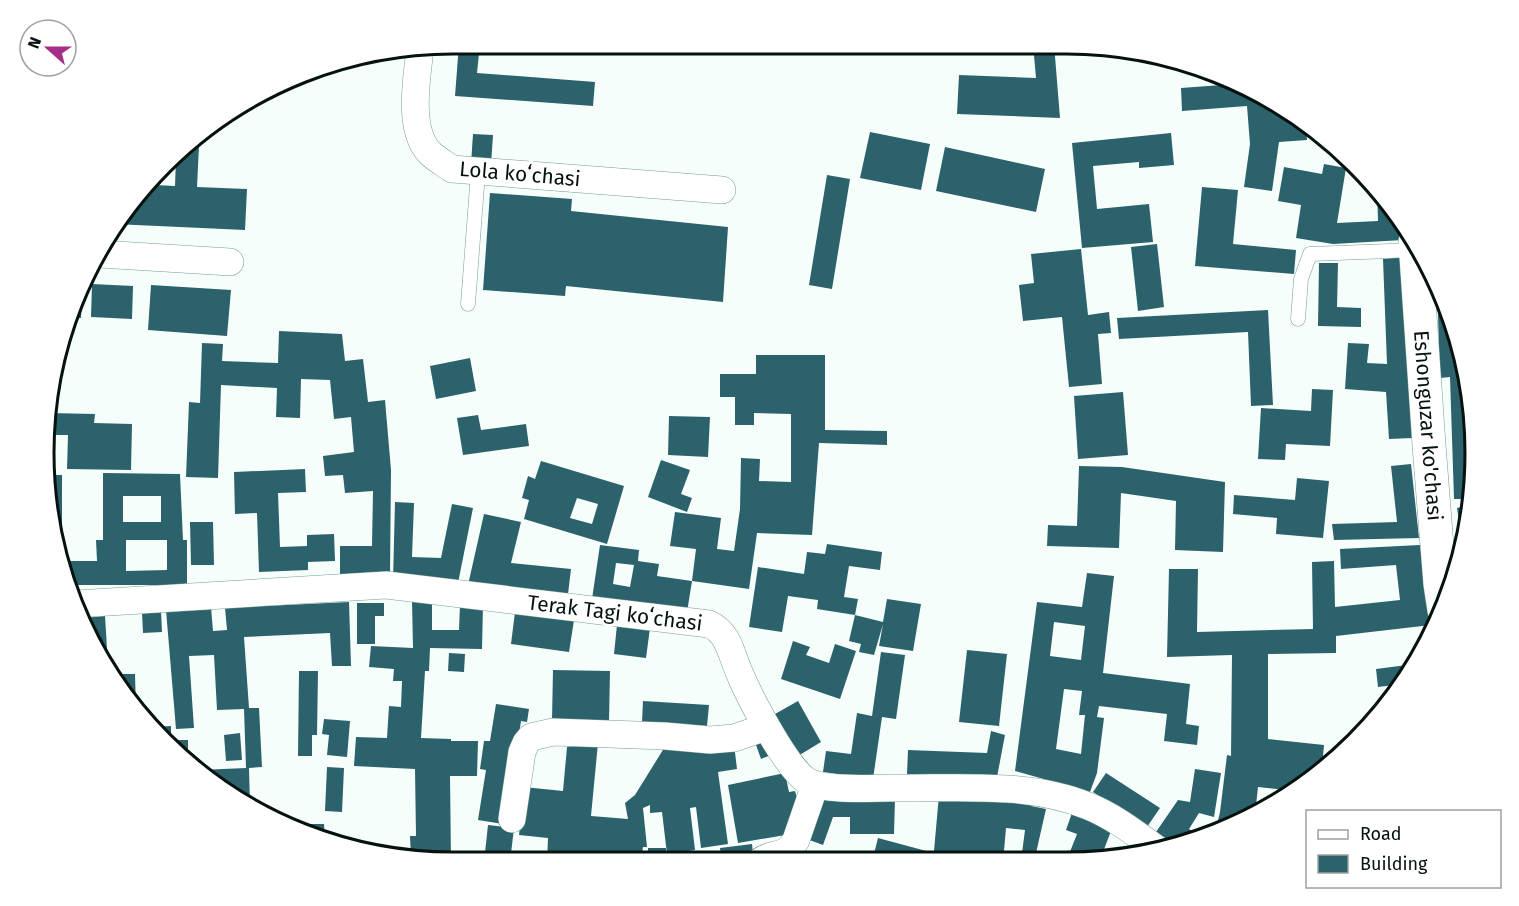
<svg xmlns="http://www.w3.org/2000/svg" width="1519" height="906" font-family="'Fira Sans',sans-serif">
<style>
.building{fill:#2c626b;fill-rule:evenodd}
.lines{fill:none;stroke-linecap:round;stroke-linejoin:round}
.lane-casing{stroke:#789d93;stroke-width:15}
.street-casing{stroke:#789d93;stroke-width:28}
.secondary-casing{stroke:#789d93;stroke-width:34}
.lane{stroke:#fff;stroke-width:14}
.street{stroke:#fff;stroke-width:27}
.secondary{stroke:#fff;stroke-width:33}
.labels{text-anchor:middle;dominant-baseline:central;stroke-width:6;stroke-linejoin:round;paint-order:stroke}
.street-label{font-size:21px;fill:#05120f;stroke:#fff}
.rim{fill:none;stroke:#05120f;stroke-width:3}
</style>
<rect width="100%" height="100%" fill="#f6fefc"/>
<g class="building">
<path d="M459,44H480L477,73L595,82L593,106L455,96Z"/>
<path d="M1033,44H1054L1060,118L957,114L959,75L1036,78Z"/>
<path d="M1235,84L1293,112L1306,123L1307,140L1279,142L1272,191L1244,187L1250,144L1247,106L1182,111L1181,88Z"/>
<path d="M870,132L930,144L921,190L860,178Z"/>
<path d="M1171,133L1174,165L1139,168V162L1093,166L1097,209L1149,204L1153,242L1082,248L1072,143Z"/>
<path d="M473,134L493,135L491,165L471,164Z"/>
<path d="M188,145L199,146L197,187L247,189L245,230L114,224L155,180V185L175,186L176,158Z"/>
<path d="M945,147L1045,169L1036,212L936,191Z"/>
<path d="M1324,164L1346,168L1337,223L1378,221L1377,189L1402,220L1403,240L1333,244L1296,238L1301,205L1278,201L1284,167L1322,174Z"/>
<path d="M827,175L850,179L832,289L809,285Z"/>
<path d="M1202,187L1238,190L1233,244L1296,250L1294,274L1195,266Z"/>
<path d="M490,193L572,199L571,211L728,227L723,302L566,286L565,296L483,290Z"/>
<path d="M1157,244L1164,307L1138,311L1131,247Z"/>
<path d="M1081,249L1088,315L1109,312L1111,333L1098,334L1102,384L1069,387L1062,317L1023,321L1019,285L1034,283L1031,254Z"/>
<path d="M1404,257L1412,438L1389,439L1386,392L1345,389L1348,343L1369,344L1367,363L1387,364L1383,259Z"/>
<path d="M1319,263H1338L1337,307L1361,308V327L1318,326Z"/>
<path d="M1437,283L1444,296L1458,341L1459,377L1468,376L1475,453L1471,499H1454L1450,377L1440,378Z"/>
<path d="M92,284L133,286L132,319L91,317Z"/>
<path d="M151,285L231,290L227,336L148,330Z"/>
<path d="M82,294L81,318L71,317Z"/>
<path d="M1268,310L1273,405L1251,406L1248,332L1119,339L1117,318Z"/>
<path d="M279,331L342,334L345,361L363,359L368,402L385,400L391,470L390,577H340V546H372L373,491L345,493L343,475L325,476L323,456L354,452L351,417L334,419L330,380L301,379L300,418L276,417L277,388L221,385L218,478L186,477L189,402L200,403L202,343L223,344L222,361L278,363Z"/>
<path d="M756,355H825V430L887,431V445L819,443L812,535L757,533L749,589L692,581L696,549L670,546L675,512L721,518L717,549L734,551L740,509L741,458L760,459L759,481L791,482V414L754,413V425H735V397H720V374H756Z"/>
<path d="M470,358L476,391L436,399L430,366Z"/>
<path d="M1312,389L1333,390L1330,446L1286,444L1285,460L1258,459L1261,408L1311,411Z"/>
<path d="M1123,392L1128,455L1078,459L1074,396Z"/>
<path d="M49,413L95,414L94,423L132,424L131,470L67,469L68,435H46Z"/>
<path d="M478,415L481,430L526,424L529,446L463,455L457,418Z"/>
<path d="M669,416L710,417L708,457L668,455Z"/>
<path d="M661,460L690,470L681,494L692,498L687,512L648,497Z"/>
<path d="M541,461L624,486L607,544L524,519L529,500L522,498L528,476L535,479ZM577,498L598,504L592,524L570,518Z"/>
<path d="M1411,464L1419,538L1334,540L1332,524L1397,522L1391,466Z"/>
<path d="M1079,466L1122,467L1225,482L1223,552L1175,550L1176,501L1121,493L1119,548L1047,546L1048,525L1077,526Z"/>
<path d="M305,469L306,492L278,493L280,547L307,546V535L334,534L335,561L308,562V570L259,572L257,513L235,514L234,472Z"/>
<path d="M103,473L180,474L183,540H187V585H66L61,561H97L96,540H103ZM123,496H161V522H123ZM126,540H167V570L126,571Z"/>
<path d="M47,475H62V559H61Z"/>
<path d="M1297,478L1329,481L1323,538L1276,534L1277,518L1233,514L1234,495L1295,500Z"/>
<path d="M395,502L414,503L412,557L441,558L452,504L473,508L458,583L393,581Z"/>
<path d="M1470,505L1468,533L1463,549L1457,508Z"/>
<path d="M484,514L521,522L511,563L571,569L568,594L468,585Z"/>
<path d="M190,522H213L214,565H191Z"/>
<path d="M827,544L882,552L880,570L849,566L844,597L858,599L855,615L817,609L818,600L788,596L782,632L749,627L758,567L804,574L807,552L825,554Z"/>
<path d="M600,545L639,550L638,561L659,564L657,576L692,581L687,612L592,599ZM616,563L634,565L630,587L613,584Z"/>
<path d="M1420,545L1431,625L1336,636V653L1268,654V739L1324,745L1322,768L1293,791L1258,787L1255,815L1215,833L1220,812L1227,755L1231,756L1232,655L1167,657L1169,569H1198L1197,632L1313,629L1312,562L1334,561L1335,607L1400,600L1396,565L1341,569L1340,549Z"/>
<path d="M1087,573L1114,576L1103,673L1190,684L1186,724L1199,726L1197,745L1164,741L1167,714L1099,706L1097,717L1104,718L1097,773L1090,792L1015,771L1037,602L1082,607ZM1054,622L1085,626L1081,660L1050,656ZM1064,689L1082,691L1079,715H1085L1081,754L1056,749Z"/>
<path d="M887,599L921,604L913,651L879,646L883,624L874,655L859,652L861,644L849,641L855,615L883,622Z"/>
<path d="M412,601L432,604V630H459L460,605H483L482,649L430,648L429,671H425L421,738L451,739V741H478L477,776H450L451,862H426L411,859L410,836H416L415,769L354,766L356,737L387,738L389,706L401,707L402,681H393L394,669L369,667L371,646L413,648Z"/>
<path d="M349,602L351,666H332L330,633L244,637L249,708H259L262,767L249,768L250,806L226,794L200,770L246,768L244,709L217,710L214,655L189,656L194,728L176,729L166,610L211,607L213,631L227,630L225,608Z"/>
<path d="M357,603H384V616H375V644H357Z"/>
<path d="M161,611L162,632L143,633L142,612Z"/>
<path d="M515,612L574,620L569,652L511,644Z"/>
<path d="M105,616L108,665L83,618Z"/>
<path d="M617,625L650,628L646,658L614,654Z"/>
<path d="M793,641L810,647L806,655L829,663L835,644L856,651L840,699L781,679Z"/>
<path d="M967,650L1007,654L999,726L959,722Z"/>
<path d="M881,652L905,655L896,719L882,717L873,779L823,772L826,751L851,754L857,713L872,716Z"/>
<path d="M449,653L465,654L464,672L448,671Z"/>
<path d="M1415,664L1403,684L1378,687L1376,669Z"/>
<path d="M553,670L610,671L609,721L552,720Z"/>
<path d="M299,671H318L317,735H312V756H298Z"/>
<path d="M114,674H135L136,710L128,703Z"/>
<path d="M643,701L709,705L707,726L642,722Z"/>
<path d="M798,701L821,742L798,756L775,714Z"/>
<path d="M496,704L529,709L527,722L521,721L513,774L503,824L478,820L486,770L480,769L484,741H490Z"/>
<path d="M324,719L350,721L347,757L327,755L329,735L322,734Z"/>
<path d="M171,726V740L172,743L154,727Z"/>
<path d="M991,731L1005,735L997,777L907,774L908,750L987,753Z"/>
<path d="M240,733L242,760L226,761L224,735Z"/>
<path d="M769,737L774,754L761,759L755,742Z"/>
<path d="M176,740H188V759L176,747Z"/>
<path d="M598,743L591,816L628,819L625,803L635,795L666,745L734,744L737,769L718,772L728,844L701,848L696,807L690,808L695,850L667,854L662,812L650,813V805L643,808L647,847H643L641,862H547L548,838L519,835L524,787L563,791L567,747Z"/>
<path d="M327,767L344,768L342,812L325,811Z"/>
<path d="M1195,769L1221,773L1214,817L1199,813L1189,829L1203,838L1175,845L1156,832L1178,800L1190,802Z"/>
<path d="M785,773L789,792L795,791L798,802L791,834L738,843L728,785Z"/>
<path d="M1106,773L1160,808L1147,827L1093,792Z"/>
<path d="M939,795L1031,803V806L1046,809L1034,862L1021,861L1025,830L1006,828L1003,862H933Z"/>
<path d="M819,798H895L894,834H850V817H833L823,845L804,838Z"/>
<path d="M1073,810L1111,831L1100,860L1066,862L1077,834L1066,830Z"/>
<path d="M300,824H324L325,841L300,830Z"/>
<path d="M488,825L514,828L510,862H484Z"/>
<path d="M878,838L930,852L927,862H872Z"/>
<path d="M752,844L754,862H722L720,848Z"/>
<rect x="648" y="848" width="18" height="14"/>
</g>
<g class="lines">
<defs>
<g id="lane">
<path d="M468,304L478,173"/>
<path d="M1298,319L1301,279L1310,254L1416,250"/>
</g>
<g id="street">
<path d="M420,49C417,77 407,130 430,153C436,159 445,164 452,169L722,190"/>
<path d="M100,254L230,262"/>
<path d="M76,604L386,585L709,624C729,633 731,654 739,672C749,696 788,772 809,782C826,791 869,788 890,788C954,789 1027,781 1088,806C1113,816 1135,833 1157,849"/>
<path d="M512,819L522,752L526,743L531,737L553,732L665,736L710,740L734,738L766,727"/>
<path d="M759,862C774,850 783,861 796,840L815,785"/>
</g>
<g id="secondary">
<path id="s1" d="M1415,242L1429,445L1440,584L1444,610"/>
</g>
</defs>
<use href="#lane" class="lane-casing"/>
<use href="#street" class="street-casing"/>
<use href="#secondary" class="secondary-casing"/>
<use href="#lane" class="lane"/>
<use href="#street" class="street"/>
<use href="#secondary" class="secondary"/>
</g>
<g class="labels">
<g class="street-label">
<text transform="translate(520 174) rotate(5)">Lola koʻchasi</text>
<text stroke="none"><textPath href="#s1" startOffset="184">Eshonguzar ko'chasi</textPath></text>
<text transform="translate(615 613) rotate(7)">Terak Tagi koʻchasi</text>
</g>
</g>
<path d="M0 0H1519V906H0ZM453 54H1066A399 399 0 0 1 1465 453V453A399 399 0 0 1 1066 852H453A399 399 0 0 1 54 453V453A399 399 0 0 1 453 54Z" fill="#fff" fill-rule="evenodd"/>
<path class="rim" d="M453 54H1066A399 399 0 0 1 1465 453V453A399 399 0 0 1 1066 852H453A399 399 0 0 1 54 453V453A399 399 0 0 1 453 54Z"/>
<rect x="1306" y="810" width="195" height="78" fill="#ffffff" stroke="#9ba09f" stroke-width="1.5"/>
<rect x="1318" y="830" width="30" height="9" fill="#ffffff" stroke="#9ba09f" stroke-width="1.5"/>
<text x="1360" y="840" font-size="18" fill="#05120f">Road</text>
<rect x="1318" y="855" width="30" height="18" fill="#2c626b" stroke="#9ba09f" stroke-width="1.5"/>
<text x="1360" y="870" font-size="18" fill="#05120f">Building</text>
<g transform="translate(48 48) rotate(291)"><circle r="28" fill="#ffffff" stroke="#9ba09f" stroke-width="1.5"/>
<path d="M0-4.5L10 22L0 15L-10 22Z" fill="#a52f88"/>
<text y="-9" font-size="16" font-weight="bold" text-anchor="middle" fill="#05120f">N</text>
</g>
</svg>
